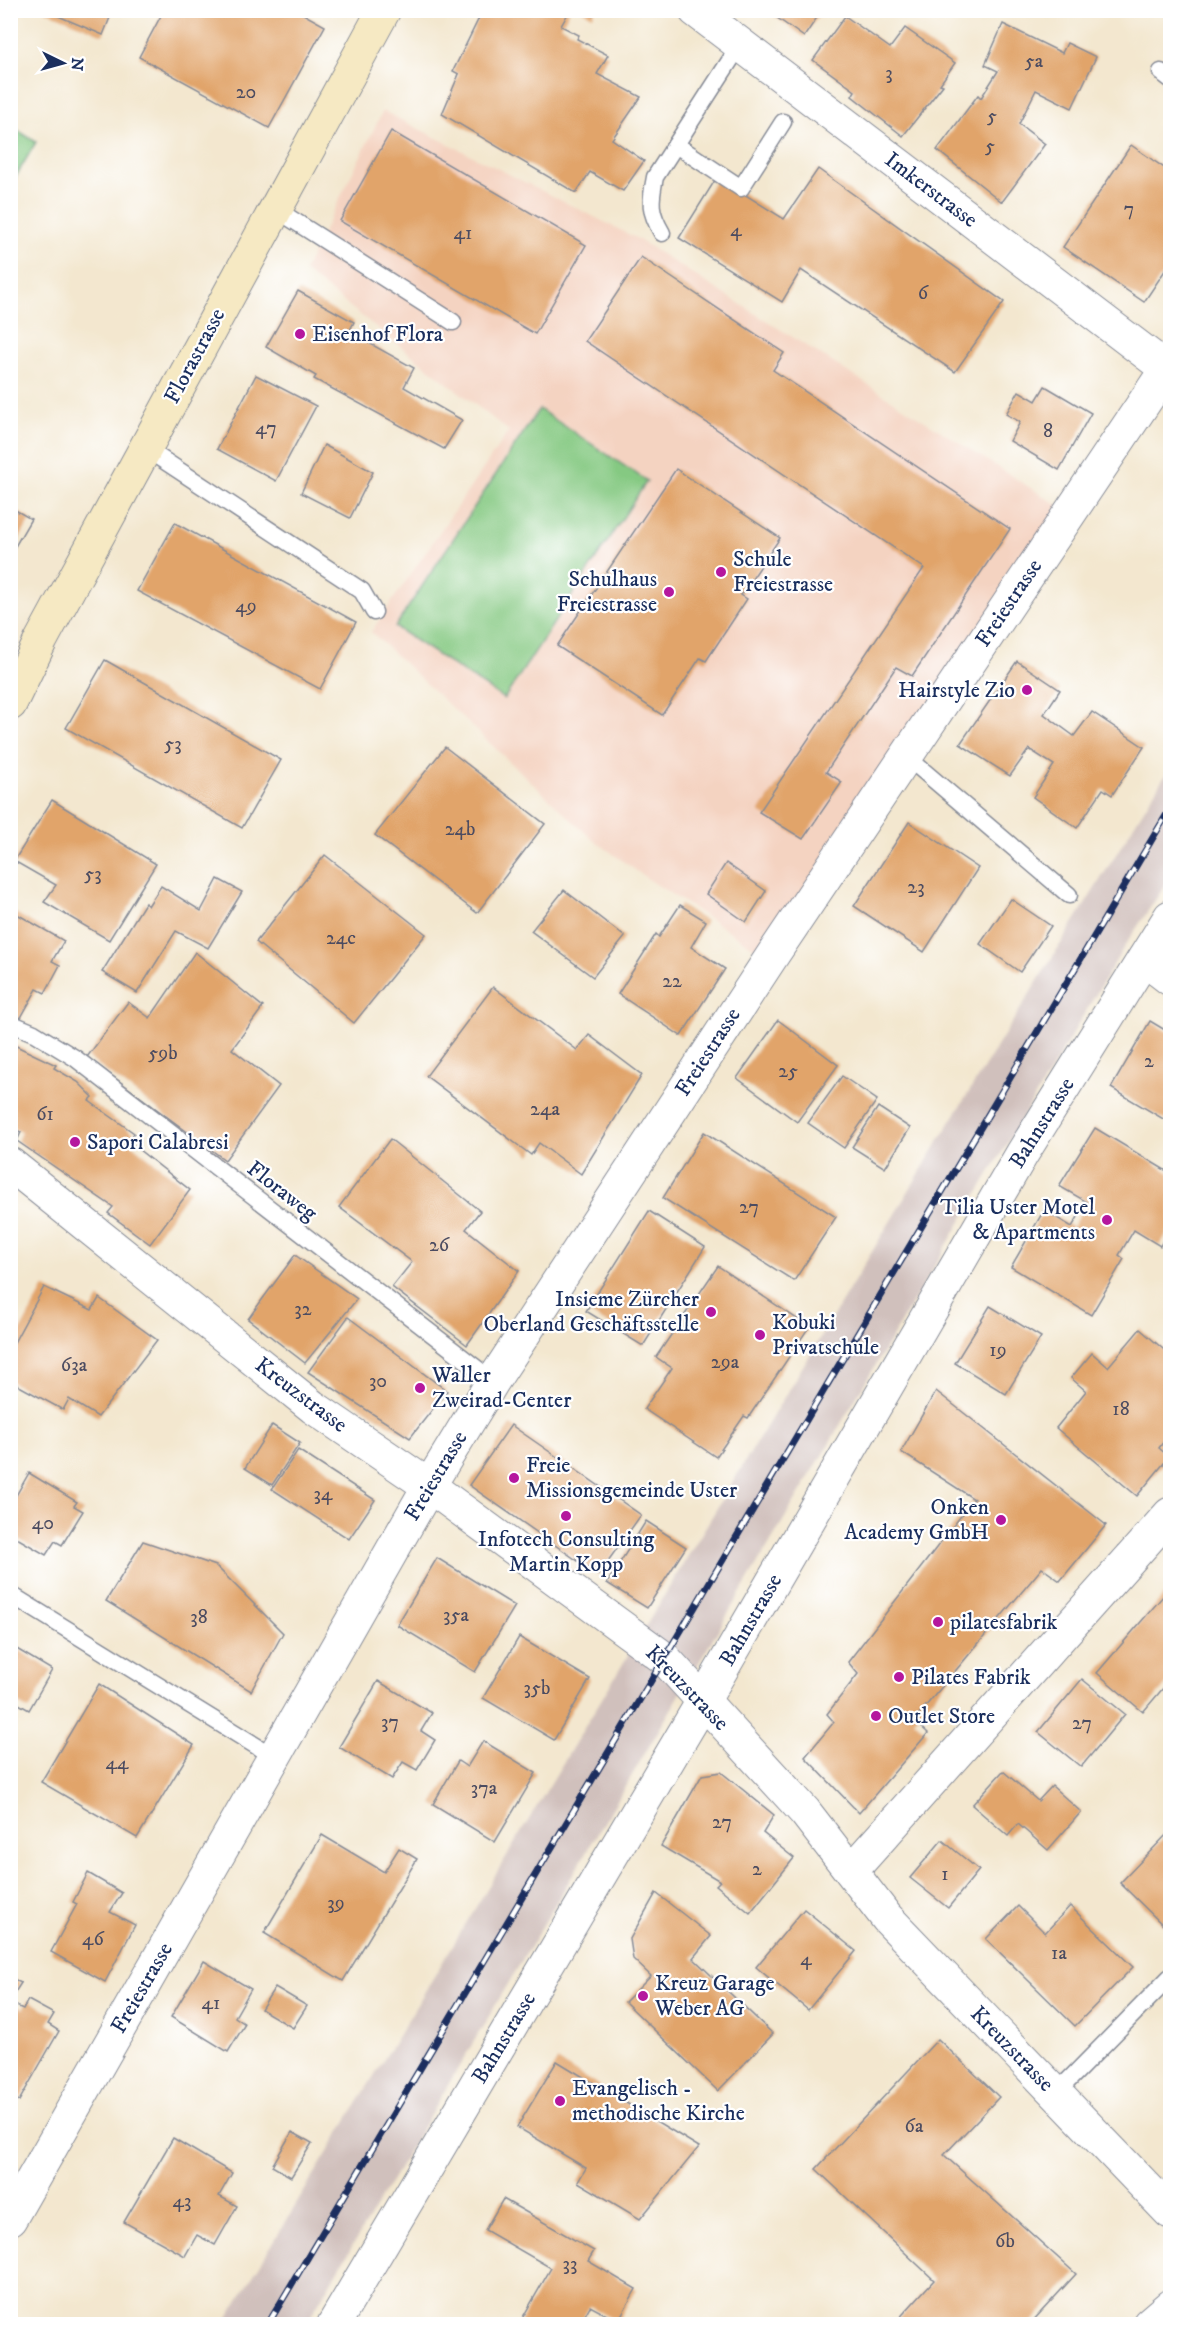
<svg xmlns="http://www.w3.org/2000/svg" width="1181" height="2335" font-family="'IM FELL DW Pica',serif">
<style>
.built{fill:#f4d3c1}
.industrial{fill:#d0c0bc}
.green{fill:#85c982;stroke:#507c70;stroke-width:1.5}
.building{fill:#e1a46b}
.lines{fill:none;stroke-linecap:round;stroke-linejoin:round}
.service-casing{stroke:#878b96;stroke-width:19}
.minor-casing{stroke:#878b96;stroke-width:35}
.secondary-casing{stroke:#878b96;stroke-width:35}
.service{stroke:#fff;stroke-width:16}
.minor{stroke:#fff;stroke-width:33}
.secondary{stroke:#f6e9c3;stroke-width:33}
.rail-casing{stroke:#1b2f5e;stroke-width:7}
.rail{stroke:#fff;stroke-width:4.5;stroke-dasharray:14;stroke-linecap:butt}
.poi-dot{fill:#b5179e;stroke:#fff;stroke-width:2}
.labels{text-anchor:middle;dominant-baseline:central;stroke-width:4.5;stroke-linejoin:round;paint-order:stroke}
.number-label{font-size:20px;fill:#4c4c61}
.street-label{font-size:22px;fill:#1b2f5e;stroke:#fff}
.poi-label{font-size:22px;fill:#1b2f5e;stroke:#fff;text-anchor:start}
</style>
<rect width="100%" height="100%" fill="#fff"/>
<filter id="ink" filterUnits="userSpaceOnUse"><feTurbulence type="fractalNoise" baseFrequency=".0167" numOctaves="2"/><feDisplacementMap in="SourceGraphic" scale="12" xChannelSelector="R" yChannelSelector="G"/><feConvolveMatrix kernelMatrix="1 2 1 2 8 2 1 2 1" color-interpolation-filters="sRGB"/></filter>
<filter id="wash" filterUnits="userSpaceOnUse"><feTurbulence type="fractalNoise" baseFrequency=".008" numOctaves="4" result="noise"/><feDisplacementMap in="SourceGraphic" scale="24" xChannelSelector="R" yChannelSelector="G"/><feGaussianBlur stdDeviation="1.35" result="paint"/><feColorMatrix in="noise" values="0 0 0 0 0 0 0 0 0 0 0 0 0 0 0 0 0 1.4 0 .05"/><feComposite in="paint" operator="in"/></filter>
<g filter="url(#wash)">
<rect width="100%" height="100%" fill="#f3e7cf"/>
<path class="built" d="M383,111L636,238L1070,513L770,958L645,877L591,838L371,632L509,431L304,271Z"/>
<path class="industrial" d="M1170,767V878L1124,947L306,2324H224L951,1121Z"/>
<g class="green">
<path d="M11,126L36,142L11,185Z"/>
<path d="M539,409L647,481L504,699L395,627Z"/>
</g>
<g id="blocks">
<g class="building">
<path d="M44,10H113L103,35Z"/>
<path d="M164,10H296L325,26L269,128L139,57Z"/>
<path d="M483,10H570L561,26L579,35L577,39L608,55L597,74L641,97L612,139L644,161L623,191L590,172L576,193L442,114L459,74L453,71Z"/>
<path d="M581,10H595L593,16Z"/>
<path d="M766,10H822L804,37Z"/>
<path d="M845,16L890,48L905,28L955,63L940,84L943,85L903,136L852,96L855,91L813,60Z"/>
<path d="M1003,24L1062,53L1067,43L1096,57L1072,108L1036,90L1019,124L1045,144L1002,202L937,150L978,95L981,98L998,71L985,65Z"/>
<path d="M391,131L586,245L535,334L340,221Z"/>
<path d="M1131,145L1170,172V263L1144,302L1063,247Z"/>
<path d="M818,169L1004,302L955,372L801,270L782,302L679,238L717,177L784,219Z"/>
<path d="M641,257L784,353L773,370L1010,529L912,676L896,667L826,772L842,782L803,839L759,812L924,568L585,341Z"/>
<path d="M298,291L354,322L349,332L414,368L404,387L462,420L444,449L314,379L316,376L266,347Z"/>
<path d="M256,375L316,406L276,481L217,449Z"/>
<path d="M1045,386L1091,413L1059,470L1010,441L1020,422L1006,414L1019,391L1036,401Z"/>
<path d="M324,445L373,472L350,518L301,493Z"/>
<path d="M676,469L780,538L741,595L747,599L706,661L700,658L662,715L557,646Z"/>
<path d="M10,507L31,519L10,555Z"/>
<path d="M175,523L356,622L320,689L137,591Z"/>
<path d="M105,660L281,760L242,828L66,728Z"/>
<path d="M1017,661L1060,690L1044,714L1074,736L1092,712L1144,747L1112,795L1103,789L1077,828L1033,797L1054,765L1029,749L1010,776L960,744Z"/>
<path d="M445,747L545,824L477,913L375,835Z"/>
<path d="M52,800L156,864L109,940L44,902L56,885L14,861Z"/>
<path d="M909,822L978,868L924,952L854,906Z"/>
<path d="M325,855L426,934L354,1023L256,942Z"/>
<path d="M726,863L766,891L746,922L706,894Z"/>
<path d="M218,879L242,892L208,948L176,931L137,993L102,972L145,903L148,906L161,886L201,911Z"/>
<path d="M564,890L625,937L593,977L531,931Z"/>
<path d="M1011,899L1051,926L1020,972L980,944Z"/>
<path d="M680,905L706,921L691,947L725,969L681,1036L618,994L656,934L659,937Z"/>
<path d="M10,910L64,941L52,961L60,965L45,993L37,989L19,1021L10,1017Z"/>
<path d="M195,952L263,1007L232,1049L279,1086L225,1160L87,1057L128,1002L150,1018Z"/>
<path d="M493,987L577,1050L589,1035L642,1075L581,1174L539,1143L531,1155L426,1076Z"/>
<path d="M778,1020L838,1065L797,1122L737,1078Z"/>
<path d="M1150,1021L1170,1033V1123L1111,1088Z"/>
<path d="M10,1043L56,1065L54,1068L78,1082L93,1097L89,1101L134,1133L129,1142L190,1190L150,1244L108,1213L113,1207L17,1141L21,1132L10,1127Z"/>
<path d="M842,1076L877,1100L844,1148L808,1123Z"/>
<path d="M878,1107L910,1128L885,1168L852,1147Z"/>
<path d="M1095,1128L1170,1173V1228L1160,1246L1134,1230L1119,1255L1124,1259L1091,1315L1011,1267L1044,1210L1072,1227L1087,1202L1059,1186Z"/>
<path d="M704,1132L836,1217L794,1281L663,1198Z"/>
<path d="M390,1139L480,1211L466,1229L519,1271L467,1345L392,1287L412,1262L339,1207Z"/>
<path d="M649,1211L705,1247L643,1346L586,1311Z"/>
<path d="M295,1255L357,1299L305,1363L248,1319Z"/>
<path d="M718,1266L809,1327L748,1418L744,1416L716,1457L644,1409L672,1368L656,1357Z"/>
<path d="M44,1287L92,1310L99,1298L157,1340L98,1417L69,1399L63,1410L10,1381V1350Z"/>
<path d="M990,1306L1041,1337L1006,1394L955,1363Z"/>
<path d="M348,1317L447,1391L410,1438L308,1372Z"/>
<path d="M1140,1329L1170,1355V1433L1159,1448L1169,1457L1137,1496L1056,1428L1086,1391L1071,1378L1092,1353L1108,1367Z"/>
<path d="M936,1391L1106,1525L1060,1581L1042,1568L914,1720L928,1733L859,1813L805,1757L834,1722L827,1714L858,1674L848,1662L974,1499L901,1452Z"/>
<path d="M272,1425L300,1443L272,1485L245,1468Z"/>
<path d="M511,1425L641,1515L598,1575L469,1485Z"/>
<path d="M298,1450L375,1500L349,1539L272,1489Z"/>
<path d="M29,1473L77,1502L74,1506L83,1511L62,1545L55,1541L46,1555L10,1534V1506Z"/>
<path d="M646,1521L686,1547L647,1608L607,1583Z"/>
<path d="M143,1541L216,1566L283,1633L251,1691L106,1601Z"/>
<path d="M437,1558L515,1606L475,1672L397,1625Z"/>
<path d="M1164,1595L1170,1601V1680L1143,1712L1097,1673Z"/>
<path d="M519,1637L590,1679L554,1740L483,1698Z"/>
<path d="M10,1645L52,1670L29,1710L10,1699Z"/>
<path d="M1082,1679L1125,1714L1081,1767L1038,1732Z"/>
<path d="M378,1681L432,1713L421,1731L435,1740L417,1770L403,1762L392,1779L339,1747Z"/>
<path d="M99,1684L194,1745L137,1838L41,1782Z"/>
<path d="M483,1741L536,1773L495,1842L433,1804L458,1761L467,1767Z"/>
<path d="M1003,1771L1038,1801L1052,1786L1081,1812L1048,1850L1018,1824L1008,1836L972,1805Z"/>
<path d="M721,1772L774,1815L763,1833L794,1858L750,1913L716,1885L720,1881L661,1846L702,1775Z"/>
<path d="M1170,1831V1927L1168,1930L1120,1883Z"/>
<path d="M322,1835L384,1872L399,1848L417,1859L343,1981L264,1933Z"/>
<path d="M942,1840L979,1870L948,1908L910,1878Z"/>
<path d="M88,1873L122,1893L110,1912L135,1925L105,1982L51,1952L77,1904L73,1902Z"/>
<path d="M656,1893L711,1936L693,1958L773,2034L718,2091L625,2002L651,1976L633,1959L630,1939Z"/>
<path d="M1018,1906L1045,1933L1070,1906L1133,1967L1075,2026L986,1939Z"/>
<path d="M804,1909L856,1951L808,2010L756,1967Z"/>
<path d="M204,1961L251,1989L235,2017L245,2024L228,2052L171,2017Z"/>
<path d="M10,1977L21,1983L10,2000Z"/>
<path d="M275,1987L307,2006L293,2028L261,2009Z"/>
<path d="M28,2000L54,2014L48,2024L59,2031L19,2101L10,2096V2003L23,2009Z"/>
<path d="M938,2039L999,2097L944,2155L1076,2274L1030,2324H894L934,2280L816,2169Z"/>
<path d="M557,2061L699,2147L640,2219L578,2182L586,2168L517,2127Z"/>
<path d="M292,2132L312,2143L291,2177L272,2166Z"/>
<path d="M173,2138L232,2173L219,2196L237,2206L215,2245L197,2235L185,2256L124,2222Z"/>
<path d="M503,2199L594,2251L588,2261L636,2289L618,2321L590,2306L580,2324H519L551,2268L485,2230Z"/>
</g>
</g>
</g>
<g filter="url(#ink)">
<use href="#blocks" fill-opacity="0" stroke="#878b96" stroke-width="1.5"/>
<g class="lines">
<defs>
<g id="service">
<path d="M1161,72L1170,79"/>
<path d="M676,145L741,188L783,122"/>
<path d="M274,208L453,322"/>
<path d="M662,233C649,211 650,202 655,177L740,45"/>
<path d="M145,448L362,591L374,612"/>
<path d="M907,757L1069,895"/>
<path d="M10,1023L34,1033L75,1058L493,1381"/>
<path d="M10,1594L274,1757"/>
<path d="M1055,2094L1170,1977"/>
</g>
<g id="minor">
<path d="M695,10L1167,369"/>
<path d="M1144,959L1170,979"/>
<path d="M10,1164L313,1407L429,1486L664,1658L805,1812L887,1918L1170,2212"/>
<path d="M851,1871L1170,1514"/>
<path d="M10,2219L429,1486L493,1381L774,953L1170,364"/>
<path d="M334,2324L702,1703L1022,1154L1170,917"/>
<path d="M1149,2324L1170,2306"/>
</g>
<path id="secondary" d="M10,704L41,640L384,10"/>
</defs>
<use href="#service" class="service-casing"/>
<use href="#minor" class="minor-casing"/>
<use href="#secondary" class="secondary-casing"/>
<use href="#service" class="service"/>
<use href="#minor" class="minor"/>
<use href="#secondary" class="secondary"/>
<defs>
<path id="rail" d="M268,2324L1170,809"/>
</defs>
<use href="#rail" class="rail-casing"/>
<use href="#rail" class="rail"/>
</g>
</g>
<g class="poi-dot">
<circle cx="300" cy="334" r="6"/>
<circle cx="721" cy="572" r="6"/>
<circle cx="669" cy="592" r="6"/>
<circle cx="1027" cy="690" r="6"/>
<circle cx="75" cy="1142" r="6"/>
<circle cx="1107" cy="1220" r="6"/>
<circle cx="711" cy="1312" r="6"/>
<circle cx="760" cy="1335" r="6"/>
<circle cx="420" cy="1388" r="6"/>
<circle cx="514" cy="1478" r="6"/>
<circle cx="566" cy="1516" r="6"/>
<circle cx="1001" cy="1520" r="6"/>
<circle cx="938" cy="1622" r="6"/>
<circle cx="899" cy="1677" r="6"/>
<circle cx="876" cy="1716" r="6"/>
<circle cx="643" cy="1996" r="6"/>
<circle cx="560" cy="2101" r="6"/>
</g>
<g class="labels">
<g class="number-label">
<text x="1034" y="61">5a</text>
<text x="889" y="73">3</text>
<text x="246" y="92">20</text>
<text x="992" y="116">5</text>
<text x="990" y="146">5</text>
<text x="1129" y="209">7</text>
<text x="736" y="230">4</text>
<text x="463" y="233">41</text>
<text x="923" y="293">6</text>
<text x="266" y="428">47</text>
<text x="1048" y="431">8</text>
<text x="246" y="606">49</text>
<text x="173" y="744">53</text>
<text x="460" y="829">24b</text>
<text x="93" y="874">53</text>
<text x="916" y="887">23</text>
<text x="341" y="938">24c</text>
<text x="672" y="981">22</text>
<text x="163" y="1053">59b</text>
<text x="1149" y="1061">2</text>
<text x="788" y="1071">25</text>
<text x="545" y="1109">24a</text>
<text x="45" y="1114">61</text>
<text x="749" y="1207">27</text>
<text x="439" y="1245">26</text>
<text x="303" y="1309">32</text>
<text x="998" y="1350">19</text>
<text x="725" y="1362">29a</text>
<text x="74" y="1365">63a</text>
<text x="378" y="1381">30</text>
<text x="1121" y="1409">18</text>
<text x="323" y="1494">34</text>
<text x="43" y="1523">40</text>
<text x="456" y="1615">35a</text>
<text x="199" y="1617">38</text>
<text x="537" y="1688">35b</text>
<text x="390" y="1722">37</text>
<text x="1082" y="1723">27</text>
<text x="117" y="1763">44</text>
<text x="484" y="1788">37a</text>
<text x="722" y="1822">27</text>
<text x="757" y="1869">2</text>
<text x="945" y="1874">1</text>
<text x="336" y="1903">39</text>
<text x="93" y="1939">46</text>
<text x="1059" y="1953">1a</text>
<text x="806" y="1959">4</text>
<text x="211" y="2003">41</text>
<text x="914" y="2126">6a</text>
<text x="182" y="2201">43</text>
<text x="1005" y="2241">6b</text>
<text x="570" y="2264">33</text>
</g>
<g class="street-label">
<text transform="translate(931 190) rotate(37)">Imkerstrasse</text>
<text transform="translate(195 356) rotate(-62)">Florastrasse</text>
<text transform="translate(1009 603) rotate(-56)">Freiestrasse</text>
<text transform="translate(708 1052) rotate(-57)">Freiestrasse</text>
<text transform="translate(1042 1123) rotate(-58)">Bahnstrasse</text>
<text transform="translate(282 1191) rotate(38)">Floraweg</text>
<text transform="translate(301 1395) rotate(37)">Kreuzstrasse</text>
<text transform="translate(436 1476) rotate(-59)">Freiestrasse</text>
<text transform="translate(751 1620) rotate(-60)">Bahnstrasse</text>
<text transform="translate(687 1688) rotate(46)">Kreuzstrasse</text>
<text transform="translate(142 1988) rotate(-60)">Freiestrasse</text>
<text transform="translate(504 2038) rotate(-59)">Bahnstrasse</text>
<text transform="translate(1012 2049) rotate(46)">Kreuzstrasse</text>
</g>
<g class="poi-label">
<text x="312" y="334">Eisenhof Flora</text>
<text x="733" y="559">Schule<tspan x="733" dy="25">Freiestrasse</tspan></text>
<text x="657" y="579" text-anchor="end">Schulhaus<tspan x="657" dy="25">Freiestrasse</tspan></text>
<text x="1015" y="690" text-anchor="end">Hairstyle Zio</text>
<text x="87" y="1142">Sapori Calabresi</text>
<text x="1095" y="1207" text-anchor="end">Tilia Uster Motel<tspan x="1095" dy="25">&amp; Apartments</tspan></text>
<text x="699" y="1299" text-anchor="end">Insieme Zürcher<tspan x="699" dy="25">Oberland Geschäftsstelle</tspan></text>
<text x="772" y="1322">Kobuki<tspan x="772" dy="25">Privatschule</tspan></text>
<text x="432" y="1375">Waller<tspan x="432" dy="25">Zweirad-Center</tspan></text>
<text x="526" y="1465">Freie<tspan x="526" dy="25">Missionsgemeinde Uster</tspan></text>
<text x="989" y="1507" text-anchor="end">Onken<tspan x="989" dy="25">Academy GmbH</tspan></text>
<text x="566" y="1539" text-anchor="middle">Infotech Consulting<tspan x="566" dy="25">Martin Kopp</tspan></text>
<text x="950" y="1622">pilatesfabrik</text>
<text x="911" y="1677">Pilates Fabrik</text>
<text x="888" y="1716">Outlet Store</text>
<text x="655" y="1983">Kreuz Garage<tspan x="655" dy="25">Weber AG</tspan></text>
<text x="572" y="2088">Evangelisch -<tspan x="572" dy="25">methodische Kirche</tspan></text>
</g>
</g>
<rect width="1181" height="2335" fill="none" stroke="#fff" stroke-width="36"/>
<g transform="translate(63 63) rotate(95)" stroke="#ffffff" stroke-width="4.5" paint-order="stroke">
<path d="M0-4.5L10 22L0 15L-10 22Z" fill="#1b2f5e"/>
<text y="-9" font-size="16" font-weight="bold" text-anchor="middle" fill="#1b2f5e">N</text>
</g>
</svg>
